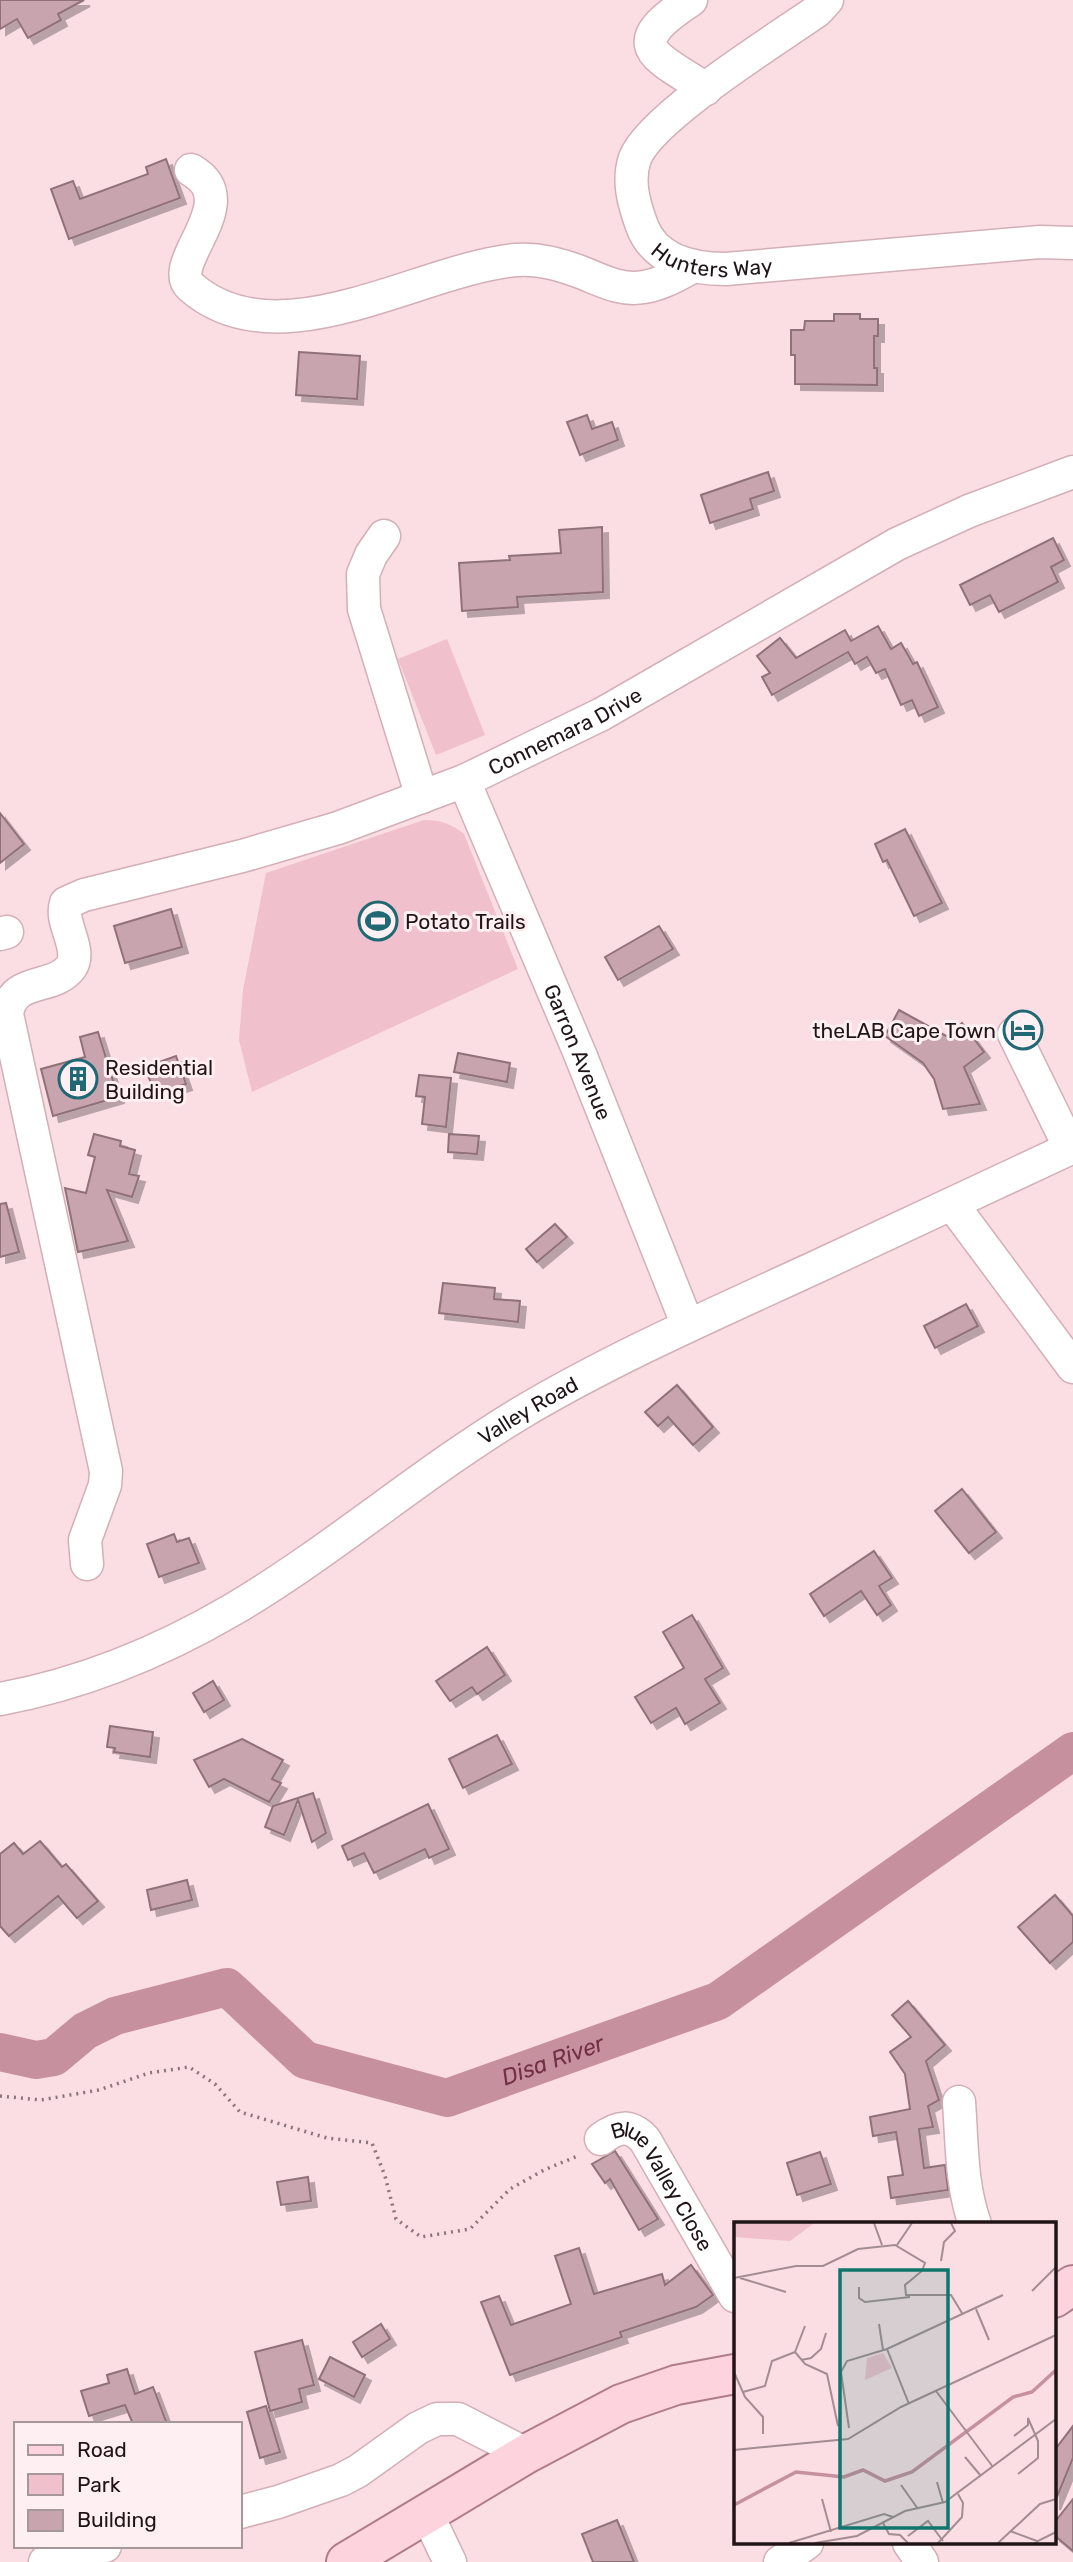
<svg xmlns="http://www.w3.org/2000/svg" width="1073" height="2562" font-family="Rubik,sans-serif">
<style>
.green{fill:#f0c0cc}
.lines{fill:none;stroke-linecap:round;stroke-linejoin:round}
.river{stroke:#c6909f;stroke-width:38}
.building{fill:#c8a5ae;stroke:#917179;stroke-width:2;filter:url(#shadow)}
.minor-casing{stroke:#d3afb8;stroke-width:35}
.major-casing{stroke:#af7d8a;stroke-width:42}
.path{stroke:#8a757a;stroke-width:3.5;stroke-dasharray:2 5;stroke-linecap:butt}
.minor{stroke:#fff;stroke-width:32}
.major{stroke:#fdd3de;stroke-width:38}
.labels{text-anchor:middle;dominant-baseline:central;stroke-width:6;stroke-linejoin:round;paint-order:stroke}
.street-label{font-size:21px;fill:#201417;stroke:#feeff2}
.poi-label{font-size:21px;fill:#201417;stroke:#feeff2;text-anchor:start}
.water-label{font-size:23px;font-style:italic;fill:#722f46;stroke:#feeff2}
.inset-river{fill:none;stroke:#c6909f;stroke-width:3.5}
.inset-road{fill:none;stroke:#a38d92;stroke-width:2}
.view{fill:#0f766e;fill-opacity:0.15;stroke:#0f766e;stroke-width:3.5}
.inset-edge{fill:none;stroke:#201417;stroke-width:3.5}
</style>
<defs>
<filter id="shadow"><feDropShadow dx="6" dy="6" stdDeviation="0" flood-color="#0004"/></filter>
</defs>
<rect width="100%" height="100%" fill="#fbdde4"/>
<g class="green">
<path d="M447,639L485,735L436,755L398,659Z"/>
<path d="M424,820C441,820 451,824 464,834L518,969L252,1092L239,1040L243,990L266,873Z"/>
</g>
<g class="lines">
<path class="river" id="s1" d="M0,2052L36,2060L54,2057L85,2031L115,2016L227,1987L305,2060L447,2098L718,2001L1073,1751"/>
</g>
<g class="building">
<path d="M0,0H84L58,14L61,20L28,38L17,19L0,29Z"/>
<path d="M166,159L180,198L69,239L51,189L73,181L80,199L148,174L146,167Z"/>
<path d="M834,314H860V319H878V336H874V368H877V385L795,384V355H791V330H804L805,321H834Z"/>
<path d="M299,352L360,356L357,399L296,395Z"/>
<path d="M587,415L592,429L612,422L618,440L580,455L567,422Z"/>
<path d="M768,472L774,491L750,499L753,509L710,523L701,495Z"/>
<path d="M602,527L603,592L517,597L518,607L462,611L459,563L510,560L509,556L561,553L559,530Z"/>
<path d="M1053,538L1064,560L1051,567L1058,582L999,612L990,595L970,605L960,585Z"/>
<path d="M878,626L891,649L901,643L913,664L917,662L938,707L919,716L912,700L901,705L885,669L876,673L867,657L855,664L848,652L772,695L762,677L770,673L757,656L780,638L796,658L845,630L851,641Z"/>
<path d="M0,813L24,844L0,863Z"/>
<path d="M905,829L942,903L914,916L887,860L883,862L875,844Z"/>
<path d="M171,909L182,947L125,963L114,926Z"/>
<path d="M659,926L673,949L618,980L605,957Z"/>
<path d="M899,1010L948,1037L962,1023L984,1052L964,1067L980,1104L943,1109L934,1079L923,1063L885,1036Z"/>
<path d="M98,1032L118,1097L53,1116L41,1069L85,1057L80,1037Z"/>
<path d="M458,1053L510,1063L507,1082L454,1072Z"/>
<path d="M176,1056L186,1084L155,1094L145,1067Z"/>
<path d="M419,1075L451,1078L446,1127L422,1124L425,1097L416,1096Z"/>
<path d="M94,1134L121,1141L120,1146L135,1150L129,1174L139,1176L132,1197L107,1190L128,1241L78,1252L65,1188L86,1193L95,1157L88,1155Z"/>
<path d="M449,1134L479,1136L477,1154L448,1152Z"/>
<path d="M6,1203L19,1252L0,1257V1204Z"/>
<path d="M555,1224L567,1237L537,1262L526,1249Z"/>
<path d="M443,1283L495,1288L494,1299L520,1301L518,1322L439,1313Z"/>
<path d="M966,1304L978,1326L935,1348L924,1326Z"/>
<path d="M677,1385L713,1427L693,1445L668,1417L658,1426L645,1412Z"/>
<path d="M962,1489L996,1532L969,1553L935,1511Z"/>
<path d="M174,1534L177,1542L189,1538L199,1563L159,1577L147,1544Z"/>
<path d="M874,1551L892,1578L879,1586L891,1605L877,1615L861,1591L824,1616L810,1594Z"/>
<path d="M692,1615L723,1668L705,1679L720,1703L685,1724L676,1708L651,1723L635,1697L684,1668L663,1632Z"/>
<path d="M487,1647L505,1675L477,1694L472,1687L450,1701L436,1681Z"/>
<path d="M213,1681L224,1700L204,1712L193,1693Z"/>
<path d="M110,1726L153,1732L150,1757L114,1752L115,1748L107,1747Z"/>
<path d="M497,1735L512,1764L463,1788L449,1759Z"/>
<path d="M242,1739L283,1760L272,1779L281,1783L269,1802L224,1779L209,1787L194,1760Z"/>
<path d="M313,1793L326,1833L312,1842L298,1800L284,1835L265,1827L273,1806Z"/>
<path d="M428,1804L449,1849L429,1858L425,1849L374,1873L364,1853L348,1860L342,1846Z"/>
<path d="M40,1841L62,1867L66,1864L98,1901L77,1918L58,1896L9,1936L0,1926V1854L14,1843L23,1854Z"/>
<path d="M187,1880L192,1900L151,1910L147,1890Z"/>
<path d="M1055,1895L1073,1916V1942L1050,1963L1018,1927Z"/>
<path d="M908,2001L945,2045L926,2061L939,2100L928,2106L933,2127L919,2129L924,2168L945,2165L948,2190L891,2198L888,2177L903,2175L896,2132L873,2136L870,2117L910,2109L905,2074L890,2052L911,2037L892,2015Z"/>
<path d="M615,2151L658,2219L639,2230L610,2179L605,2183L592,2164Z"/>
<path d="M820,2152L831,2184L797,2195L787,2163Z"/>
<path d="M308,2177L311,2201L281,2205L277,2182Z"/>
<path d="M579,2248L594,2294L662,2274L665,2285L691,2265L713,2295L696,2307L620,2332L622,2337L510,2375L481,2302L499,2296L511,2325L571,2304L555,2256Z"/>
<path d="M381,2324L390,2339L362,2357L353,2342Z"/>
<path d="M302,2340L314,2385L299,2389L302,2402L270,2411L255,2352Z"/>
<path d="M330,2357L365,2375L354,2397L319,2379Z"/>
<path d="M127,2369L135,2394L153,2387L167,2424H133L125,2405L89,2416L81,2391L109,2383L107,2375Z"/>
<path d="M266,2406L280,2452L260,2458L247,2412Z"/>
<path d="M1073,2426V2458L1054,2504V2451Z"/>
<path d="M1073,2499V2551L1054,2535V2523Z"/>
<path d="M617,2520L634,2562H593L582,2534Z"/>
</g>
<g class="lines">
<defs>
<g id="minor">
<path d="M691,0C620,46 654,55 706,89"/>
<path id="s2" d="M827,0L817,11C777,39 651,117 635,158C627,181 634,204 642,226C655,261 693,269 726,269L1040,242L1073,243"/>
<path d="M191,170C247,202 164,263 191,287C278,363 419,269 516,260C538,258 563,265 583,273C603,281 621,291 644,287C662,284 677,275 692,267"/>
<path d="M384,536L371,555L363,574L364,609L422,797"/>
<path id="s3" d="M464,781L580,1054L688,1326"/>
<path d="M0,934L7,932"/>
<path d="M1014,1034L1070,1148"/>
<path d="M952,1204L1073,1367"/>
<path id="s4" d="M87,1564L85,1540L105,1485L106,1471L7,1014C12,976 54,991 71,967C83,949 59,923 66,903L84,895L242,856L338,828L464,781L602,714L897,544L969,511L1073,472"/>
<path id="s5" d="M0,1699C82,1684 160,1652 232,1610C332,1551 420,1474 519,1414C613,1358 714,1314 814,1268C900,1228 987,1187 1073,1147"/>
<path d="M959,2102C962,2142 961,2186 975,2224"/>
<path id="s6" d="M601,2139C618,2126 630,2124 645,2140L735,2296"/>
<path d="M240,2512L278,2502L341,2480L358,2471L418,2428L437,2419H458L526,2454"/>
<path d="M427,2514L450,2562"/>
<path d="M909,2543L922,2562"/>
<path d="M45,2562L105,2546"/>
<path d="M780,2562L807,2543"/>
</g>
<g id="major">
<path d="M1054,2298L1073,2285"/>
<path d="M346,2562L526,2454L621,2404L676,2385L735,2374"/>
</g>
</defs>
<use href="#minor" class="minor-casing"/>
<use href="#major" class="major-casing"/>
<path class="path" d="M0,2096L41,2100L99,2090L149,2073L189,2067L215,2084L240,2112L327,2138L372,2143L385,2176L396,2219L421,2237L470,2229L510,2189L544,2170L580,2155"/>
<use href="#minor" class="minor"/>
<use href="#major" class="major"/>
</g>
<defs>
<symbol id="stadium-ring" viewBox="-11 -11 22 22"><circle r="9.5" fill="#feeff2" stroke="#1f6874" stroke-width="1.5"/><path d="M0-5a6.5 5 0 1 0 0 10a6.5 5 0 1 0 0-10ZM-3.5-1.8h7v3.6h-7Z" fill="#1f6874"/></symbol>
<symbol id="hotel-ring" viewBox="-11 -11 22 22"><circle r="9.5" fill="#feeff2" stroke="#1f6874" stroke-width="1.5"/><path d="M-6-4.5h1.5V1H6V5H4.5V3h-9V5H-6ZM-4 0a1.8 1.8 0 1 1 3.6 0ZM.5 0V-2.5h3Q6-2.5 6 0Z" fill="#1f6874"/></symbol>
<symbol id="building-ring" viewBox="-11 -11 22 22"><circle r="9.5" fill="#feeff2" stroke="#1f6874" stroke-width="1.5"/><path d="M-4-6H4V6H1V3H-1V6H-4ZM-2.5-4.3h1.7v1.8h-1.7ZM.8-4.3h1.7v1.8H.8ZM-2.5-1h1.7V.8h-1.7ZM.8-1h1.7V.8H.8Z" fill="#1f6874"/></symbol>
</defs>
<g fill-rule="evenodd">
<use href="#stadium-ring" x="356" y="899" width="44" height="44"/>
<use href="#hotel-ring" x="1001" y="1008" width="44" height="44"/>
<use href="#building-ring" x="56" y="1057" width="44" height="44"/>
</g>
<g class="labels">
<g class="street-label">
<text stroke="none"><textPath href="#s2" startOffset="406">Hunters Way</textPath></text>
<text stroke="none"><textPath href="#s4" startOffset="1244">Connemara Drive</textPath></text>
<text stroke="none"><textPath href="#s3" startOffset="294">Garron Avenue</textPath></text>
<text stroke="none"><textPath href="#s5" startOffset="607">Valley Road</textPath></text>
<text stroke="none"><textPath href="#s6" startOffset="94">Blue Valley Close</textPath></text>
</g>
<g class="poi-label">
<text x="405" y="921">Potato Trails</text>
<text x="996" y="1030" text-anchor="end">theLAB Cape Town</text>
<text x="105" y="1067">Residential<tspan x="105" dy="24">Building</tspan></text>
</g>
<g class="water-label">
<text stroke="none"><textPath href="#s1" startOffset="611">Disa River</textPath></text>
</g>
</g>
<g transform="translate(734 2222)">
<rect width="322" height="322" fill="#fbdde4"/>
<path d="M0,1H78L79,2L56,19L0,15ZM149,131L158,146L131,158L133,136Z" fill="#f0c0cc"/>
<path class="inset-river" d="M0,283L62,250L110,255L129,248L151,259L178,250L279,175L298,170L322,148"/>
<path class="inset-road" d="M140,1L148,23M163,23L178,1M207,39L210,20L221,9L217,1M0,56L62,44H89L124,27L161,23L191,41L188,49L171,63L172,73H217L228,91M6,56L52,70M125,65V76L131,80L176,75M298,69L322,45M242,87L255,118M145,102L149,128M153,127L175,182M61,130L71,104M67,138L77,136L87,127L92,111M0,150L11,175L29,195V212M202,169L259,245M9,170L31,164L38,139L61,130L71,142L93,152L104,204M115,206L107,150L113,139L153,127L269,73M280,214L294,203V196L304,219V236L284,252M0,228L114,217L167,185L322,113M231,235L247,254M203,260L209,281M167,263L184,287M88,277L97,310M149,301L155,312L166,313L174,321M276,309L303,319M174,314L194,299L209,319M55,321L150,292L159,295M81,321L123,314L171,289L211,280L322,197M204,321L228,295L229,281L224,272M264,321L306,282L322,277M300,321L322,310"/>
<path class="view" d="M106,48H214V306H106Z"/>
<rect width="322" height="322" class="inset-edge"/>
</g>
<rect x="14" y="2422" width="228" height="126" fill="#feeff2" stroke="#a5979a" stroke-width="2"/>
<rect x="28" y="2445" width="35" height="10" fill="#fdd3de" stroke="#a5979a" stroke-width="2"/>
<text x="77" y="2457" font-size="21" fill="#201417">Road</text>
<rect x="28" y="2474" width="35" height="21" fill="#f0c0cc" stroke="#a5979a" stroke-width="2"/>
<text x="77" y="2492" font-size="21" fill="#201417">Park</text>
<rect x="28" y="2510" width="35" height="21" fill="#c8a5ae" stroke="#a5979a" stroke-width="2"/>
<text x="77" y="2527" font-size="21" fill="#201417">Building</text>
</svg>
